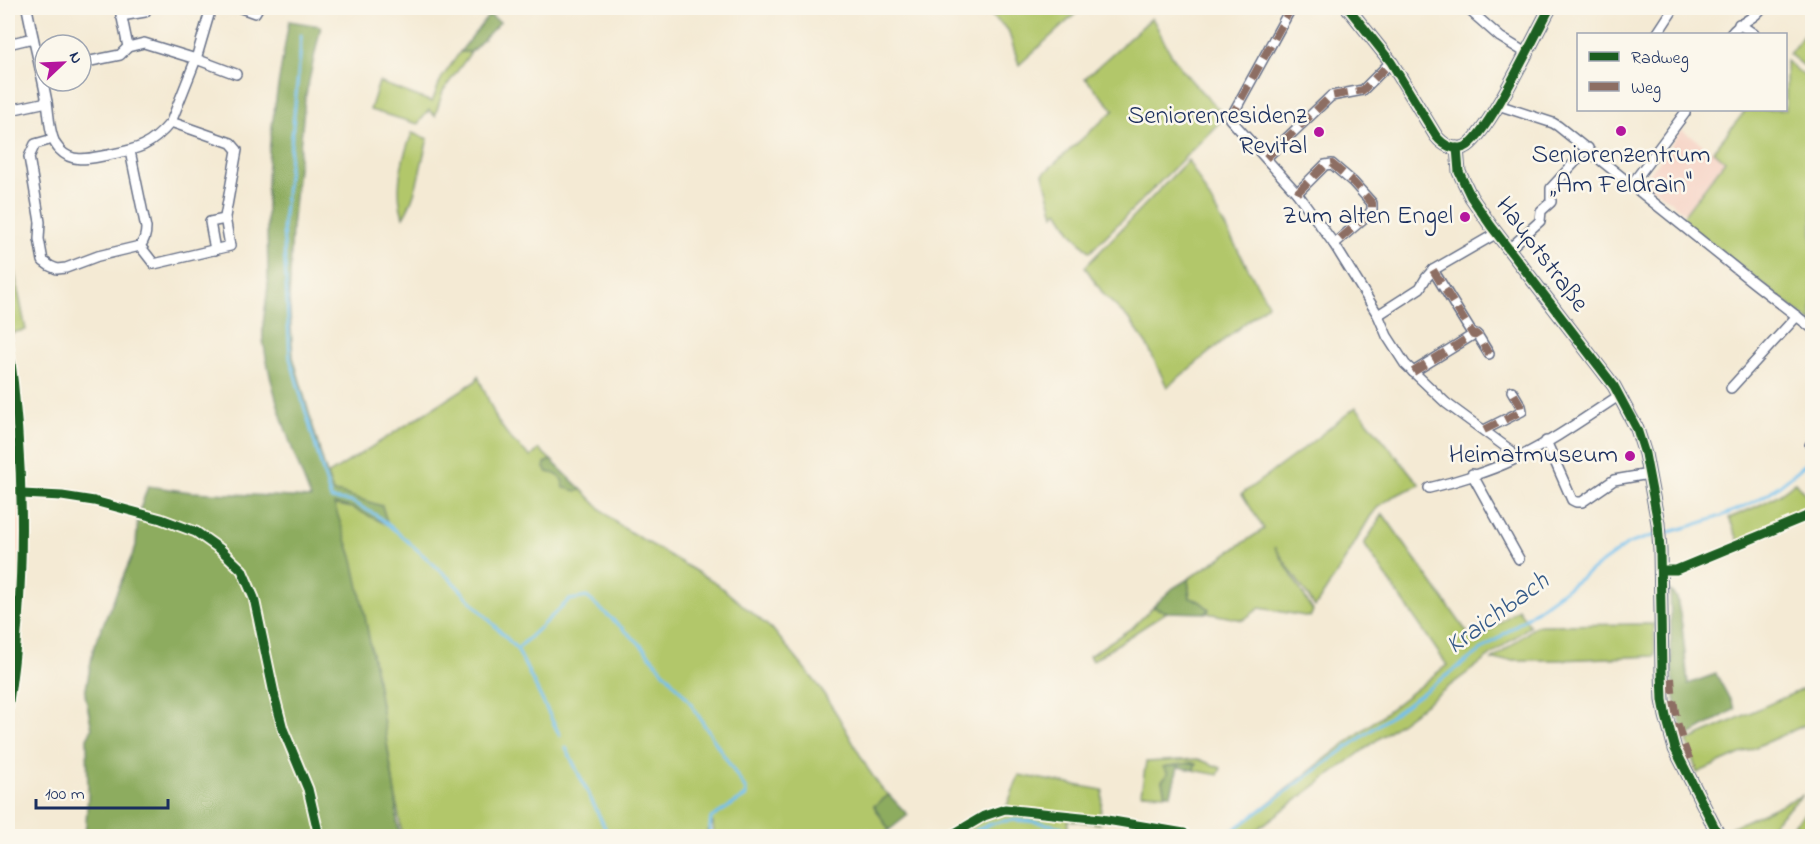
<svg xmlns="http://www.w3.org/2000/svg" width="1820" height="844" font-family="'Indie Flower',sans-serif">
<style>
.built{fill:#f6d2c4}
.green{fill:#b2c76b;stroke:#667b64;stroke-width:1.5}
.forest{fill:#8dac5f;stroke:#546e5e;stroke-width:1.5}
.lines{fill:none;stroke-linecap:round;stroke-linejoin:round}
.stream{stroke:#74c1ee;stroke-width:3}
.minor-casing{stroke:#677087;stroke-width:12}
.tertiary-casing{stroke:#677087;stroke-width:15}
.secondary-casing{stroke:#677087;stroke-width:16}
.minor{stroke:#fff;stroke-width:9}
.tertiary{stroke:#fff;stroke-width:12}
.secondary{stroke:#fee3d2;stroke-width:14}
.quiet{stroke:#8d6e63;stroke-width:8;stroke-dasharray:15 8;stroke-linecap:butt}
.cycleway-casing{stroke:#fbf7ec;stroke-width:13}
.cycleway{stroke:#1b5e20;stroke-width:9}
.poi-dot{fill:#b5179e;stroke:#fbf7ec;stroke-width:2}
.labels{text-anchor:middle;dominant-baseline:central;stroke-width:5;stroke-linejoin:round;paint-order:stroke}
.poi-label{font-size:26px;fill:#1b2f5e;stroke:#fbf7ec;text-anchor:end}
.street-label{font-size:26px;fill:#1b2f5e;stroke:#fbf7ec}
.water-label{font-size:27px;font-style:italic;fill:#365b89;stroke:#fbf7ec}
</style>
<rect width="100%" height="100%" fill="#fbf7ec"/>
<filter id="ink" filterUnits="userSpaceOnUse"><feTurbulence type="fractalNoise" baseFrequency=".0167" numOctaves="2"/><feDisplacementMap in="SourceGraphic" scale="12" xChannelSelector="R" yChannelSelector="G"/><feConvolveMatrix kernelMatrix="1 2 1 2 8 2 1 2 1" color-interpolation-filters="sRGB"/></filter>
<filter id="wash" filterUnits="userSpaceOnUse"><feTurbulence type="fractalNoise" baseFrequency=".008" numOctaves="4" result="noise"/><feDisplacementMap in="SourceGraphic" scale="24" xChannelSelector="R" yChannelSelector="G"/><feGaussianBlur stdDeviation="1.35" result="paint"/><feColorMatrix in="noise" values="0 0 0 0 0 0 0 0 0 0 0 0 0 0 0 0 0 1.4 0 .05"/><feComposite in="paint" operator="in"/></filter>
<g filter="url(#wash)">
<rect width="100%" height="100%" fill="#f4ead4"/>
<path class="built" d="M1682,130L1725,160L1685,213L1644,181Z"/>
<g class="green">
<path d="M983,8H1082L1019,65L1008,30Z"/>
<path d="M1152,18C1159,29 1163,41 1170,52C1183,74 1204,94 1222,113L1221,121L1090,252L1072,233L1058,211L1054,215L1043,174L1114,110L1085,78Z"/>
<path d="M1812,24V72L1789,54Z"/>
<path d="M460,52H471L443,91L435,116L429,110L418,124L370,110L379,82L432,102L441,79Z"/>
<path d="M1786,61L1812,82V323L1681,219L1725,161L1713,151L1746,110H1786Z"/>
<path d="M412,133L428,139C420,165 418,194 403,217C394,189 401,160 412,133Z"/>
<path d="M1188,160L1268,304L1167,387L1148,347L1131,321L1104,295L1085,267Z"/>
<path d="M8,241L26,330L11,333L8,315Z"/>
<path d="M478,376L497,420L510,438L531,457L539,449L551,460L545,463L547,472L557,474L577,491L582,490L602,510L620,526L716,583L774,631L818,685L838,716L868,769L881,788L889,795L874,806L889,830L883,836H714L713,823L704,836H402L376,675L353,560L333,504L353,508L387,524L382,506L340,493H333L327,475L476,381Z"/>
<path d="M1356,407L1420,485L1394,496L1378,507L1370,517L1339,570L1315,607L1275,547L1313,611L1310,617L1260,608L1243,620L1207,613L1209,609L1199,601L1190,598L1188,579L1264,529L1242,494L1303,449Z"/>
<path d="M1795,482L1812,502V512L1739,542L1729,518C1752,509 1776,499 1795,482Z"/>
<path d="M1383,514L1474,642L1518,609L1530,626L1248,836H1226L1447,665L1364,544Z"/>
<path d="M1153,607L1167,612L1092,661L1089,656L1133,627Z"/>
<path d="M1654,624L1655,656L1559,660H1492L1536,626L1541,625Z"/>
<path d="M1812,685V722L1697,773L1687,741Z"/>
<path d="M1198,759L1221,768L1218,775L1193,770L1196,764L1192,763L1167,766L1164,767L1168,773L1162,781L1165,794L1141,793L1146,762Z"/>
<path d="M1019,775L1103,790L1099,824L1068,820V836H953L982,820L1004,813Z"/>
<path d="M1803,795L1759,836H1731L1727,829Z"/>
<path d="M1812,807V836H1782Z"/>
</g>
<g class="forest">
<path d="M489,15L500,22L471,52H460Z"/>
<path d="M289,21L321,26L305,99L292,228L289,300L293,357L323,462L333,493H340L382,506L388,525L353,508L334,504L353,560L364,611L376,675L396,800L397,822L400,836H85L88,795L87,738L92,729L85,694L94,646L136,546L138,515L148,486L191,492L311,498C291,448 271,393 263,340C261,321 268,300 268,281C268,241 265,201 268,162C272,114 281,68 289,21Z"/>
<path d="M551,460L582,490L577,491L564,488C562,476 558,474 547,472L544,468L545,463Z"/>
<path d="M1188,579L1190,598L1199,601L1209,609L1207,613L1167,612L1153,607L1173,588Z"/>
<path d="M1670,591L1677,598L1682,625L1688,684L1716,674L1735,709L1685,738C1668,692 1672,640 1670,591Z"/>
<path d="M1192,763L1196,764L1193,770L1178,767L1171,794H1165L1162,781L1168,773L1163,767Z"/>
<path d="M889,795L908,815L889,830L874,806Z"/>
</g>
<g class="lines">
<g class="stream">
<path d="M301,35L300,55L283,225L290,358L331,499L352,502L376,515L396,531L449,578L517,649"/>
<path d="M1661,534C1698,525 1737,513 1769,493C1784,482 1799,470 1812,458"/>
<path d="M560,736L517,649L569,600L587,597L638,642L687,698L746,790V796L711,818L709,836"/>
<path d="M566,748L609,836"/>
<path d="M966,836C1001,814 1023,819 1062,827"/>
<path d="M1225,836L1628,544L1655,535"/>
</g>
</g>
</g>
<g filter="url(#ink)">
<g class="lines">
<defs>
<g id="minor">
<path d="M27,8C33,39 41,70 47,102C49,114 49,127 53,138C54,142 57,147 60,150C73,164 91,158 108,155C138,149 150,147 171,122L196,59L211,8"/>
<path d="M120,8L128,47"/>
<path d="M241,8L255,13L258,8"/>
<path d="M1291,8L1230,119L1297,193L1334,244L1378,315L1387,336L1405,364L1446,403L1510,450L1515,459"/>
<path d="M1467,8L1500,37L1526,53"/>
<path d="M121,16L145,12L147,8"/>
<path d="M1739,24L1754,34"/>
<path d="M1657,34L1674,8"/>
<path d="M1731,34C1742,20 1752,21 1762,8"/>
<path d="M8,44L33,38"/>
<path d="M81,63L120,55L128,47L144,43L196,59L236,74"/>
<path d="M1498,105L1553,123L1558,126L1754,283L1812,328"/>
<path d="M10,110L47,102"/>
<path d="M53,139L35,144L29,157L40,222L39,239L43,261L50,266L57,269L66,268L98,256L140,246C145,240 146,235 146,228L130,151"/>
<path d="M1266,158L1331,96L1363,90L1391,62"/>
<path d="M1632,184L1685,113V110"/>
<path d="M1297,193L1325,165L1332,164L1353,182L1372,203V211L1334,244"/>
<path d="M140,246L154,264L230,246L225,217L237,150L231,143L171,122"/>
<path d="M1509,249L1540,221L1541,211L1551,202V188L1588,148"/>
<path d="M215,250L210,222L225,219"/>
<path d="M1433,270L1473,335L1476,334L1478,336L1489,354"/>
<path d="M1378,315L1420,288L1426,278L1433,270L1497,233"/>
<path d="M1413,372L1473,335"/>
<path d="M1731,388L1797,316"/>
<path d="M1484,430L1522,411L1521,406L1512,391"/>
<path d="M1546,441L1572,500L1576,502H1582L1614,480L1649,474"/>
<path d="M1810,445L1812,442"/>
<path d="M1472,474L1519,559"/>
<path d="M1429,488C1455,482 1490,471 1513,460C1550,443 1585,418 1620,395"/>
</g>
<g id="tertiary">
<path d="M1348,8L1391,62L1436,136C1443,145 1454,151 1465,147C1487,137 1536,33 1550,8"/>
<path d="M1457,148L1459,172L1471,197L1491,226L1614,386L1637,429L1645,454L1658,523L1660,550L1662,672L1663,700L1666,716L1675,749L1719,836"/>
</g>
<path id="secondary" d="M8,397C14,482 18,566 8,651"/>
</defs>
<use href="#minor" class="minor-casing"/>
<use href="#tertiary" class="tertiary-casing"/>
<use href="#secondary" class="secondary-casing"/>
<use href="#minor" class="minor"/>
<use href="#tertiary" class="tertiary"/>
<use href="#secondary" class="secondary"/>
<g class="quiet">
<path d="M1230,119L1291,8"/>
<path d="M1266,158L1331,96L1363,90L1391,62"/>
<path d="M1297,193L1325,165L1332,164L1353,182L1372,203V211L1334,244"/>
<path d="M1433,270L1473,335L1476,334L1478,336L1489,354"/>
<path d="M1413,372L1473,335"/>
<path d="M1484,430L1522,411L1521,406L1512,391"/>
<path d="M1671,678C1673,709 1679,739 1693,767"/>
</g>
<defs>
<g id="cycleway">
<path d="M1348,8L1391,62L1436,136C1443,145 1454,151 1465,147C1487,137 1536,33 1550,8"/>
<path d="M1457,148L1459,172L1471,197L1491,226L1614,386L1637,429L1645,454L1658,523L1660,550L1662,672L1663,700L1666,716L1675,749L1719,836"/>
<path d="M8,338C25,461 27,585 8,708"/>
<path d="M22,494L62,496L94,501L161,519L196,532L220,549L242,570L254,598L275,698L283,729L308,789L319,836"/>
<path d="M1661,570H1676L1812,514"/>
<path d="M950,836L984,816L1005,809L1101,819L1184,833L1181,836"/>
</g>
</defs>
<use href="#cycleway" class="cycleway-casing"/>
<use href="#cycleway" class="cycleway"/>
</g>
</g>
<g class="poi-dot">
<circle cx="1621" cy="131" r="6"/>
<circle cx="1319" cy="132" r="6"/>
<circle cx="1465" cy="217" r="6"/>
<circle cx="1630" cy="456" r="6"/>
</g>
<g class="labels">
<g class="poi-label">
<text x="1307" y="117">Seniorenresidenz<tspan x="1307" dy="30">Revital</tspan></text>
<text x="1621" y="156" text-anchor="middle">Seniorenzentrum<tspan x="1621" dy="30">„Am Feldrain"</tspan></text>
<text x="1453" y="217">Zum alten Engel</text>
<text x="1618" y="456">Heimatmuseum</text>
</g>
<g class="street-label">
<text transform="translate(1541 255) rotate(53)">Hauptstraße</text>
</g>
<g class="water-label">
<text transform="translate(1498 614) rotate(-36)">Kraichbach</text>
</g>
</g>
<rect width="1820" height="844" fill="none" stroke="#fbf7ec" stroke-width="30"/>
<rect x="1577" y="33" width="210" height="78" fill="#fbf7ec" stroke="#a1a7b3" stroke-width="1.5"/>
<rect x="1589" y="52" width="30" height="9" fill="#1b5e20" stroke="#a1a7b3" stroke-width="1.5"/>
<text x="1631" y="63" font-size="18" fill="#1b2f5e">Radweg</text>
<rect x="1589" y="82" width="30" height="9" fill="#8d6e63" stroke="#a1a7b3" stroke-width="1.5"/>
<text x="1631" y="93" font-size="18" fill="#1b2f5e">Weg</text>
<g transform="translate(63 63) rotate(67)"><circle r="28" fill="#fbf7ec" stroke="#a1a7b3" stroke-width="1.5"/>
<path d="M0-4.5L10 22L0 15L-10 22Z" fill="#b5179e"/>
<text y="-9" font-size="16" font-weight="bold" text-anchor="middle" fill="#1b2f5e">N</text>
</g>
<path d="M36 799v9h132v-9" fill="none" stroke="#1b2f5e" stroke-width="3"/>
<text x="45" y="799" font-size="18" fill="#1b2f5e" stroke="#fbf7ec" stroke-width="4.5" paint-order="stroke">100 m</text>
</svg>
